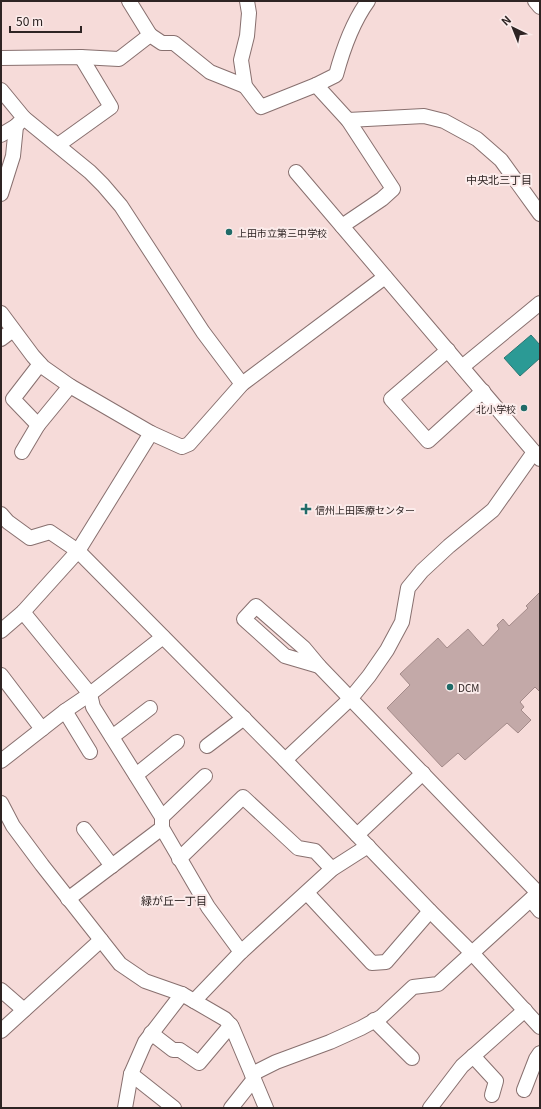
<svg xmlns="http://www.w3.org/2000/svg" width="541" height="1109" font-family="Georgia,'Noto Sans JP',serif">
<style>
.water{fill:#2b9a95;stroke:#2c7773}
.building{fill:#c3a9a8;stroke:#a48b8a}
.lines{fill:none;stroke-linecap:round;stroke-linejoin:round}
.minor-casing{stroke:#88706f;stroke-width:16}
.minor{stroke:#fff;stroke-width:14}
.poi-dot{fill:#206b68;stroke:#fbebea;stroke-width:1.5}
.labels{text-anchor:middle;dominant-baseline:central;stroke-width:4;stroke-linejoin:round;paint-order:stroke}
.poi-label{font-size:10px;fill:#2e2423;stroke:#fbebea;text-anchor:start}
.neighbourhood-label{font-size:11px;fill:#2e2423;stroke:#fbebea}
</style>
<rect width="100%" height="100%" fill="#f6dbd9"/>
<path class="water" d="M531,335L540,345V358L520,376L504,358Z"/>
<path class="building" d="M540,592V692L535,687L520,702L524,707L521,710L531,720L518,733L507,723L465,760L458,753L442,767L387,708L410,685L400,674L438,638L447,648L468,629L483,646L499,629L497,625L503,619L509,626L528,608L526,606Z"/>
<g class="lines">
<defs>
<g id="minor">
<path d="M129,1L150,35"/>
<path d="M247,1L249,13L247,36L241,60L245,86L261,107L316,85L348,120L393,189L382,199L342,226"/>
<path d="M535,1L540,7"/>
<path d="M1,58L81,57L119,59L150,35L162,43H174L210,72L245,86"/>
<path d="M316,85L336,75C343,49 352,23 368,1"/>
<path d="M1,90L24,118L16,126L1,135"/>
<path d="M24,118L90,172L103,185L121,206L203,332L242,384"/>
<path d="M348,120L424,116L444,121L477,139L501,160L540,214"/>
<path d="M58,145L111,107L81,57"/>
<path d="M296,172L540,459"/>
<path d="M1,194L13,156L16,126"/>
<path d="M1,313L33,356L43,367L70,386L151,433L182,447L189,444L242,384L385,277"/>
<path d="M1,339L13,330"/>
<path d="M448,350L391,399L428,441L483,391"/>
<path d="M462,367L540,303"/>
<path d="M38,425L70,386"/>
<path d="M22,452L38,425L13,399L40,364"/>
<path d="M1,514L8,522L30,538L50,532L78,551L285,760L430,911L472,953L540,1027"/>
<path d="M256,606L304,648L319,666L285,656L244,619Z"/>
<path d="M23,612L90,694L93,707L162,817"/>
<path d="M1,631L23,612L78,551L151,433"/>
<path d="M319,666L538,893"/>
<path d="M1,675L42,729"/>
<path d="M65,711L90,752"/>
<path d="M112,737L150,708"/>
<path d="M207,746L244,718"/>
<path d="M285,760L351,698L369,676L387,650L402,622L408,588L422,571L449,546L493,510L534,452"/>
<path d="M1,761L65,711L90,694L163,637"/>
<path d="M136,775L177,742"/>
<path d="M205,776L162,817V828L208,907L241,952"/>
<path d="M1,803L13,826L42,865L120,964L145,981L182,994L194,1001L225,1019L232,1027L266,1108"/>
<path d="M84,829L112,866"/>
<path d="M357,835L423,773"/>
<path d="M179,859L243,797L298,848L315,851L332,869"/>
<path d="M307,893L372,963L386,962L430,911"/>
<path d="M68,899L162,828"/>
<path d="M531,900L540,911"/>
<path d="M1,990L24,1010"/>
<path d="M194,1001L241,952L332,869L368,846"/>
<path d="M374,1020L412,1058"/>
<path d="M1,1031L101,940"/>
<path d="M151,1033L173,1050H180L199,1063L231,1025"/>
<path d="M473,1056L496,1081L492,1095"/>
<path d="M131,1074L174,1108"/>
<path d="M252,1074L276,1062L330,1042L361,1028L381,1017L413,987L438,984L540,891"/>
<path d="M524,1090L536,1059L540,1053"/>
<path d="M125,1108L131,1074L145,1042L182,994"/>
<path d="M231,1108L254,1079"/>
<path d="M430,1108L462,1066L525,1010"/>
</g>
</defs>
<use href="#minor" class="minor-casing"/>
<use href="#minor" class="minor"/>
</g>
<g class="poi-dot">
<circle cx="229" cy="232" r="4"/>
<circle cx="524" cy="408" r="4"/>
<path d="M304 503h4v4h4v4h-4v4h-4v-4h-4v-4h4z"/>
<circle cx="450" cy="687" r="4"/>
</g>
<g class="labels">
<g class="poi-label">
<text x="237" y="232">上田市立第三中学校</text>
<text x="516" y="408" text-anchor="end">北小学校</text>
<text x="315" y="509">信州上田医療センター</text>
<text x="458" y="687">DCM</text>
</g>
<g class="neighbourhood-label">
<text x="499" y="179">中央北三丁目</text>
<text x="174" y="900">緑が丘一丁目</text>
</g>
</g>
<rect width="541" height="1109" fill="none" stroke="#2e2423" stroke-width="4"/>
<g transform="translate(513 28) rotate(317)" stroke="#fbebea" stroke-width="3" paint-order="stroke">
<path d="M0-3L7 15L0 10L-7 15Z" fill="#2e2423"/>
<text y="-6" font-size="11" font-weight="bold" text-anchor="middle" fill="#2e2423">N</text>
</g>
<path d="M10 26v6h71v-6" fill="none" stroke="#2e2423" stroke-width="2"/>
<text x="16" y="26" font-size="12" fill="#2e2423" stroke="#fbebea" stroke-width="3" paint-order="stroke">50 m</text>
</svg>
